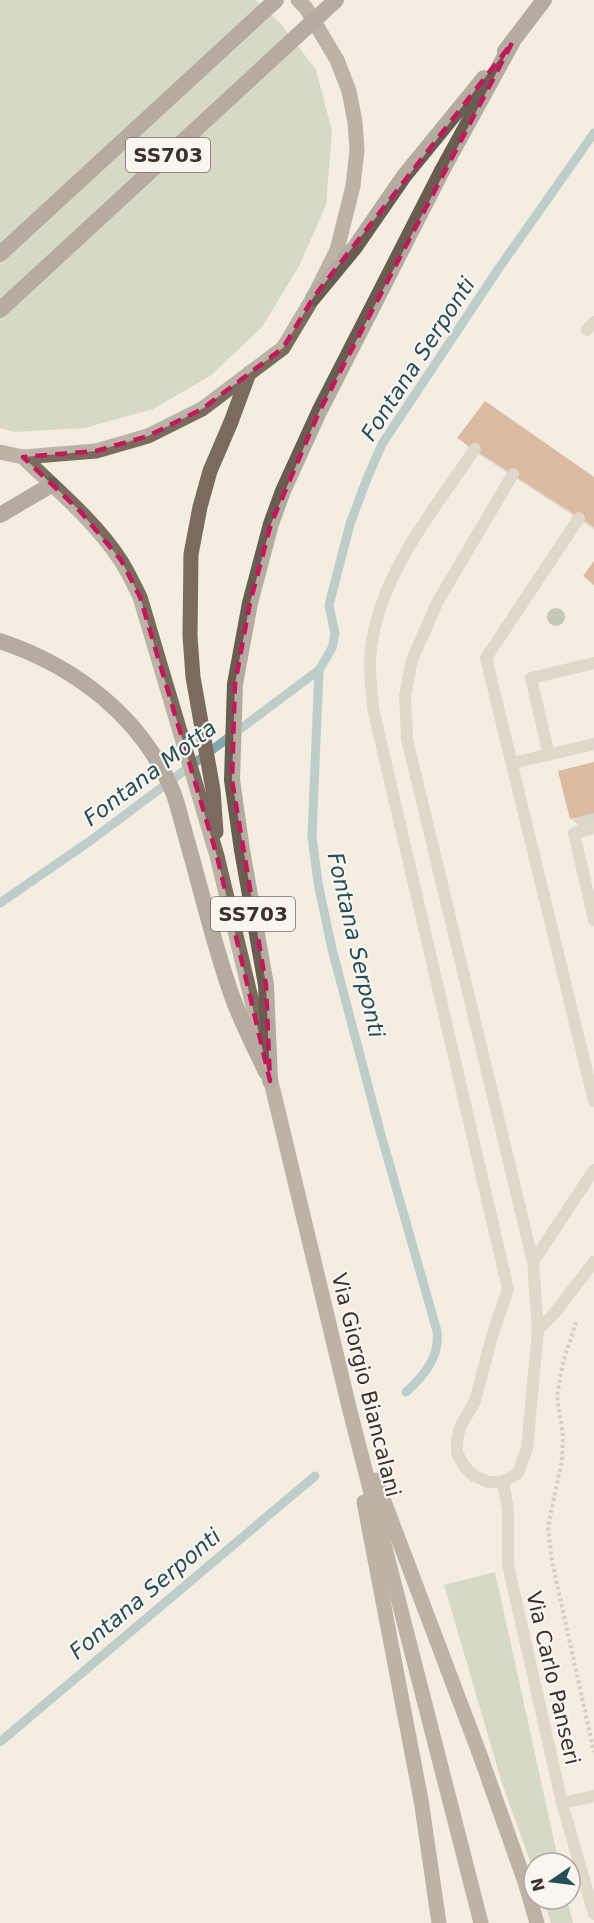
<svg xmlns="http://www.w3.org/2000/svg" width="594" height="1923" font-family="'DejaVu Sans',sans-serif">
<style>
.green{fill:#b3c1a2}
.shadow{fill:#0003}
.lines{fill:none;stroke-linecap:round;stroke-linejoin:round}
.stream{stroke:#82a7ae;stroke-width:9}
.building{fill:#bf7c53}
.path{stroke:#b6a998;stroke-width:4;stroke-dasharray:3 3;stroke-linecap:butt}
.service{stroke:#cbbfae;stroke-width:12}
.primary{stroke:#7a6b5e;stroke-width:15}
.trunk{stroke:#6a5c51;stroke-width:16}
.trunk-bridge{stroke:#6a5c51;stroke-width:16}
.tree{fill:#939a81}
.marked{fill:none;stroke:#c2185b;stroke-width:4.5;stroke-dasharray:12 8;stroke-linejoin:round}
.labels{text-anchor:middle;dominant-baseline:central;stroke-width:4.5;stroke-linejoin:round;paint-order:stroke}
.shield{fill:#faf6ef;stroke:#746d66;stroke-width:1.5}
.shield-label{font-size:20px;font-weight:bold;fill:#3a322c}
.street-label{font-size:21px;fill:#3a322c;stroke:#faf6ef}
.water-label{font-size:22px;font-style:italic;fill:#234e59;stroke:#faf6ef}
</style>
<rect width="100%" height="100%" fill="#f3ede2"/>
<g class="green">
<path d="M0,0H256L281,24L316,70L332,131L326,205L299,266L262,327L210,376L153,409L84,428L15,432L0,428Z"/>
<path d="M495,1572L559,1863H534V1872L502,1783L444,1585Z"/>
<path d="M544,1899H567L573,1923H551Z"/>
</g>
<g class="shadow">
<path d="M459,438L594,479V529L469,448Z"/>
<path d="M594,764V822L579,826L572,819Z"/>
</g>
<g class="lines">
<g class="stream">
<path d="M0,903L90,841L319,670"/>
<path d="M406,1392C424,1376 440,1357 437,1331L380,1131L332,949L318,883L312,836L319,670L332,648L335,634L329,605L350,524L366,481L382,444L499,268L594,133"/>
<path d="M0,1742L315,1476"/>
</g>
</g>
<g class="building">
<path d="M485,401L594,477V527L457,438Z"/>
<path d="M594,561V585L583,576Z"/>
<path d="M594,762V813L570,819L558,771Z"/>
</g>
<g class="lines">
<path class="path" d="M576,1322L563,1363L557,1396L563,1436L562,1460L548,1527L552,1561L594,1752"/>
<g class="service">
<path d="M587,330L594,322"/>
<path d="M475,449C433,511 381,572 371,648C368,667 372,689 373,708L508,1289L492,1336L475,1401L460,1427L457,1441V1453L464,1466L474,1476L488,1482H503L518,1473L527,1449L538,1330L533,1262L407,739L405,696L412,660L438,601L513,474"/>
<path d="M579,518L486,658L594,1101"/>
<path d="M549,755L531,678L594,663"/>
<path d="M512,763L594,744"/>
<path d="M594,828L574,833L594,920"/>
<path d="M533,1262L594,1170"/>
<path d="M538,1330L553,1315L594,1262"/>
<path d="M503,1482L508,1509V1565L562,1803L594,1914"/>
<path d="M562,1803L594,1796"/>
</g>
<g class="primary">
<path d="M0,452L23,457L96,451L148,436L202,409L283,348L313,298L337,250L353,186L357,150L355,122L349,91L337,60L306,8L298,0"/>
<path d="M23,457C57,490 95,521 121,561C128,572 134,585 140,597L217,856L349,1407L481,1923"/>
<path d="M216,832L213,790L193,677L190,636L191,554L200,507L210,471L231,422L249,373"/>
<path d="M376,1480L480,1755L525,1882L537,1923"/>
<path d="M364,1502L421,1800L439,1923"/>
</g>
<g class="trunk">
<path d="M505,51L544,0"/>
<path d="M0,254L276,0"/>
<path d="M313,298L355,247L404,176L484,78"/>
<path d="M0,515L51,485"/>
<path d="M0,641C75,666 142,717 173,792C179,808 183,827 188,844C202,893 214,945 231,993C240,1020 254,1046 266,1072"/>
<path d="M270,1081L266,985L242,850L232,780L235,684L250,603L271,524L283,491L319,412L443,169L512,43"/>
</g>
<path class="trunk-bridge" d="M0,310L336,0"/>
</g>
<circle class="tree" cx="556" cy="617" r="9"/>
<path d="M0 0H594V1923H0ZM512,43L319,412L271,524L250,603L235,684L232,780L266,985L270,1081L217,856L140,597L121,560L79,510L23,457L96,451L148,436L202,409L283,348L313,298Z" fill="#f3ede2" fill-opacity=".55" fill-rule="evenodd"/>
<path class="marked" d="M512,43L319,412L271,524L250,603L235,684L232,780L266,985L270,1081L217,856L140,597L121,560L79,510L23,457L96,451L148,436L202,409L283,348L313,298Z"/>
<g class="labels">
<g class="shield">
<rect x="126" y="138" width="84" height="34" rx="4.5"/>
<rect x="211" y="897" width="84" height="34" rx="4.5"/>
</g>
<g class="shield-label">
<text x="168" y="155">SS703</text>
<text x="253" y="914">SS703</text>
</g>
<g class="street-label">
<text transform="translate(366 1385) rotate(76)">Via Giorgio Biancalani</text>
<text transform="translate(553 1678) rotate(77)">Via Carlo Panseri</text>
</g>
<g class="water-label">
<text transform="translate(418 359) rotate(-57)">Fontana Serponti</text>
<text transform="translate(150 773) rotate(-37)">Fontana Motta</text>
<text transform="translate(356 945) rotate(77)">Fontana Serponti</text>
<text transform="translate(145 1594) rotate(-40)">Fontana Serponti</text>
</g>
</g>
<g transform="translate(552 1881) rotate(256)"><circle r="28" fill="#faf6ef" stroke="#ada8a1" stroke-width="1.5"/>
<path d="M0-4.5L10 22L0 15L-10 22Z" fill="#234e59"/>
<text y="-9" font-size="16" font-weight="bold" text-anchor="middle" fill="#3a322c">N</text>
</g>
</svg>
